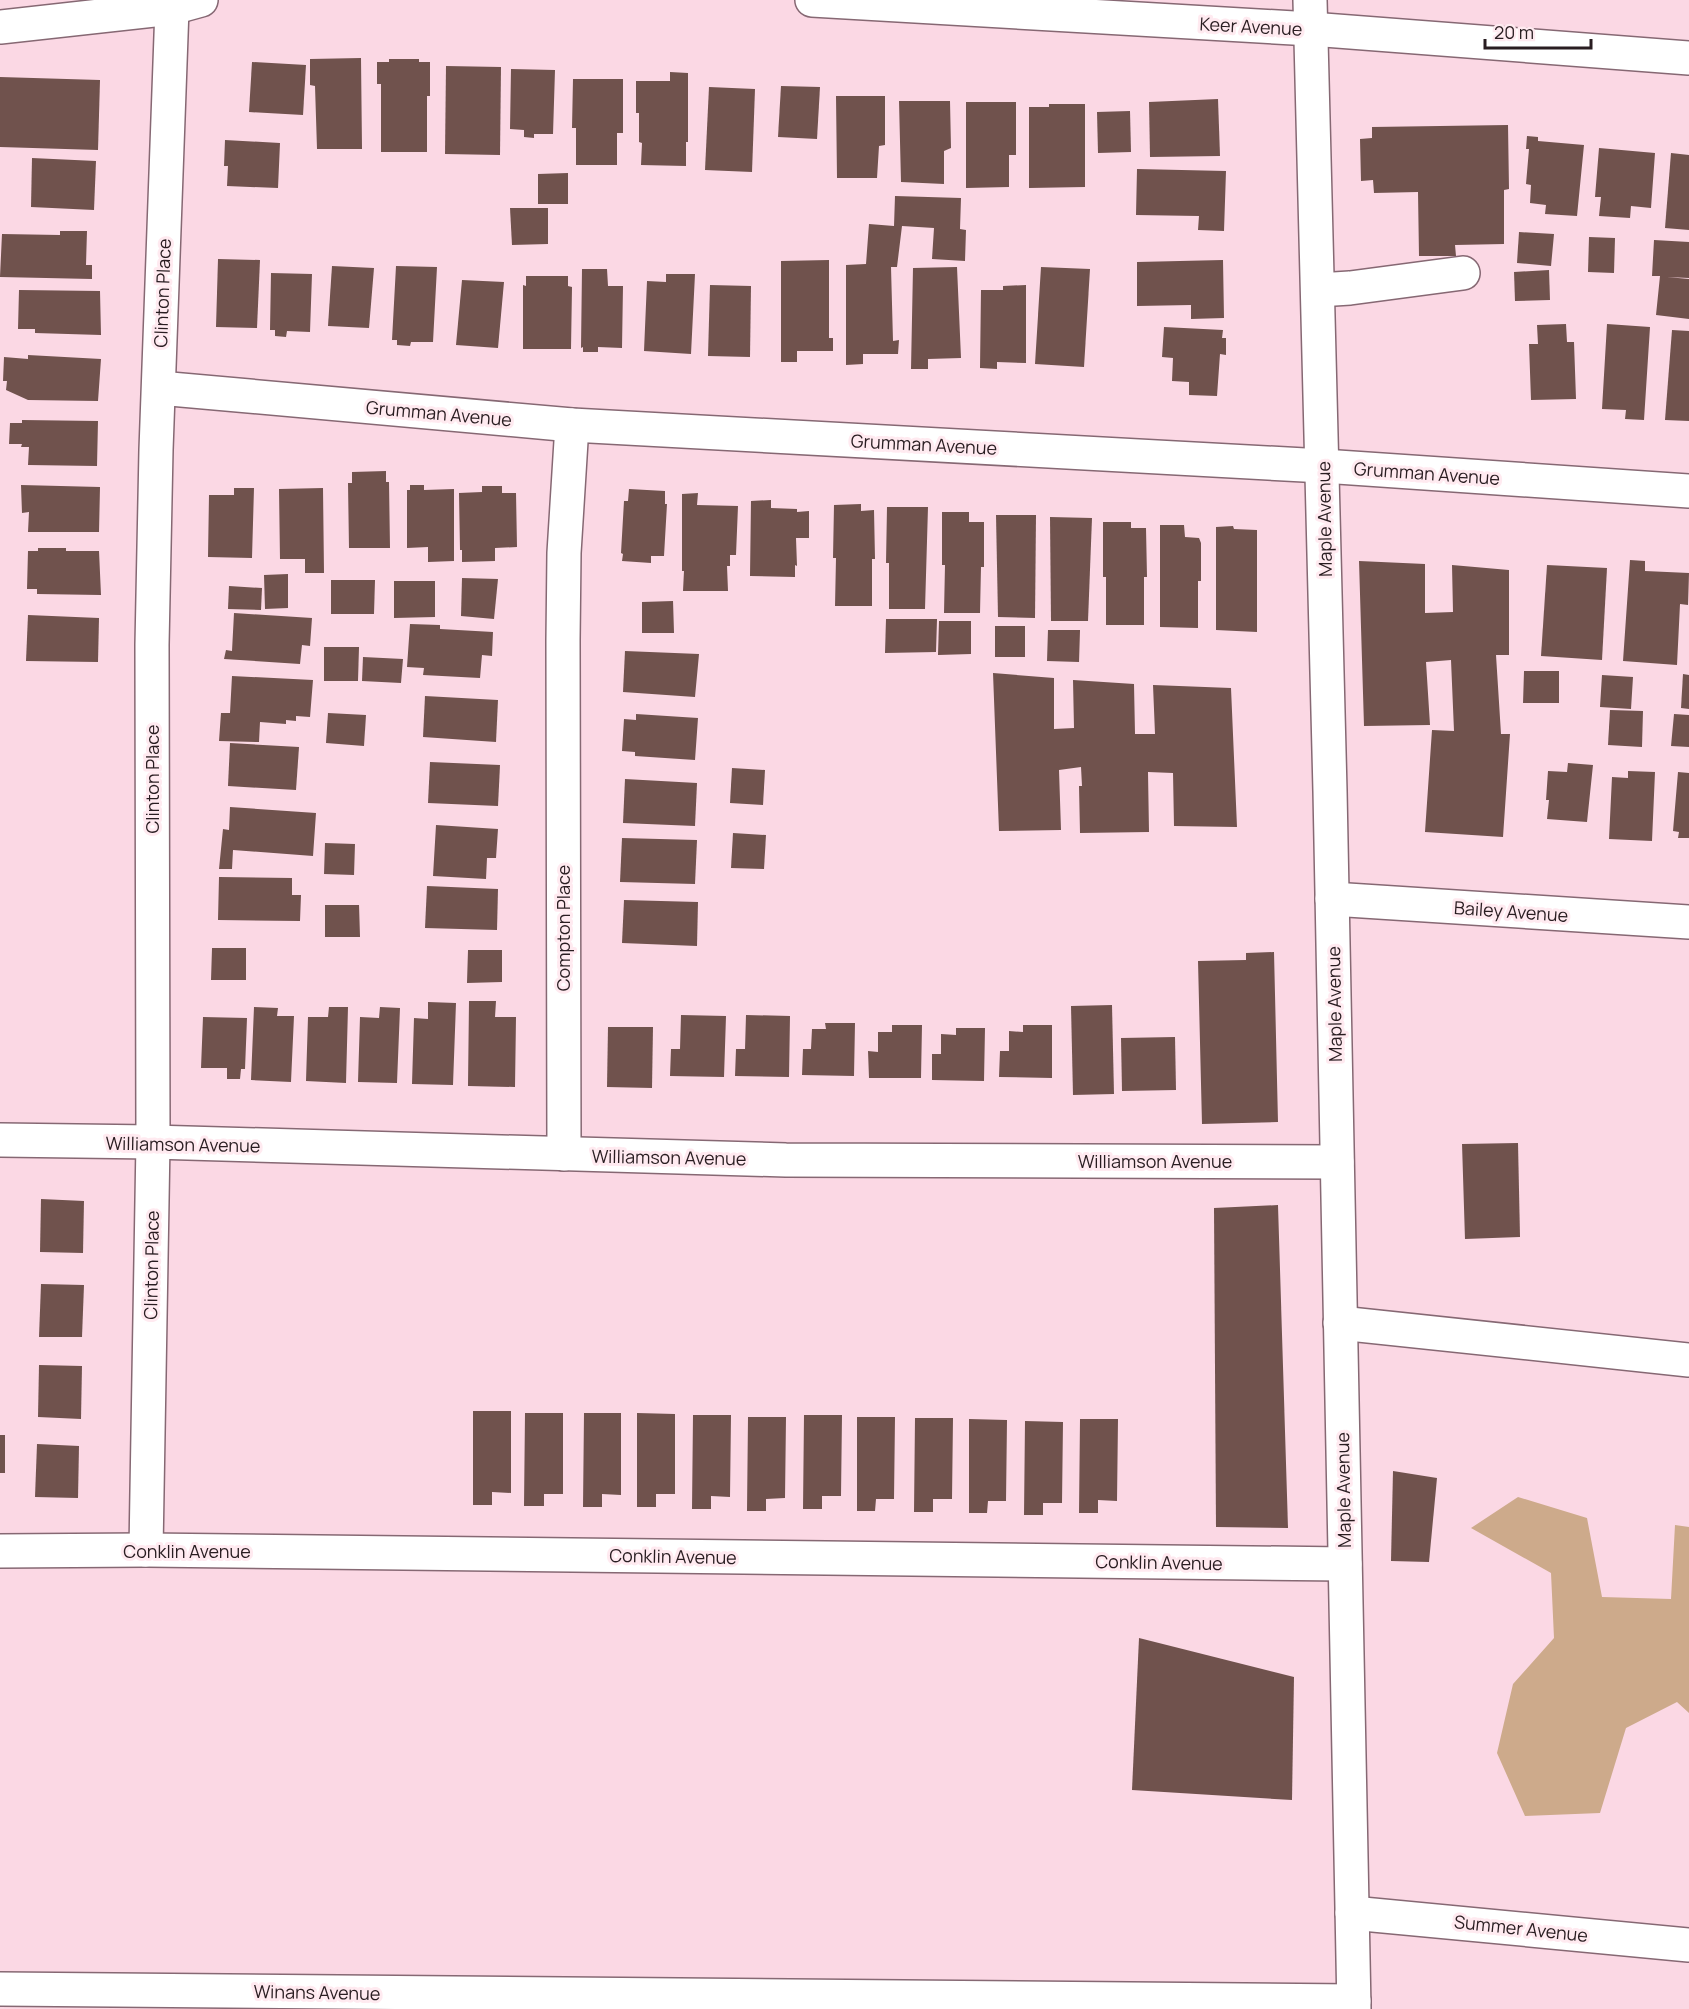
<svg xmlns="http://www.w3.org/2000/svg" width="1689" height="2009" font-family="Manrope,sans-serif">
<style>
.forest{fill:#cdaa8b}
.building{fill:#70524d}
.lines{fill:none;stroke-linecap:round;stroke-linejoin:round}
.minor-casing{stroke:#866873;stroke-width:36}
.minor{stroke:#fff;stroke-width:33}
.labels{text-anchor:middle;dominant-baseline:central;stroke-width:6;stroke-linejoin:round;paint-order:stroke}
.street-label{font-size:18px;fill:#291d21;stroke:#ffeaf0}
</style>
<rect width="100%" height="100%" fill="#fbd8e4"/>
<path class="forest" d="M1518,1497L1587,1518L1602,1597L1671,1599L1675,1525L1689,1527V1713L1677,1702L1626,1728L1600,1813L1525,1816L1497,1753L1513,1684L1554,1638L1551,1573L1471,1528Z"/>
<g class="building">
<path d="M361,58L362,149H317L315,86L310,85V59Z"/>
<path d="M389,59H419V62H430V96H427V152H381V84H377V62H389Z"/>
<path d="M252,62L306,65L303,115L249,112Z"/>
<path d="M446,66L501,67L500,155L445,154Z"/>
<path d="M511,69L555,70L553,134H534V138L524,137V130L510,129Z"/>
<path d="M670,72L688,73V142H686V166L641,165L642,143L639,142V113H636V81H670Z"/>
<path d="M0,77L100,80L98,150L0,147Z"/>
<path d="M573,79H623V133H617V165H576V128H572Z"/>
<path d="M781,86L820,87L817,139L778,137Z"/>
<path d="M709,87L755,89L752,172L705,170Z"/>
<path d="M836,96H885V145L879,146L877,178H837Z"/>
<path d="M1218,99L1220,156L1150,157L1149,102Z"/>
<path d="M899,101H950L951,148L944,151V184L901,182Z"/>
<path d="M966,102H1016V155H1009V187L966,188Z"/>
<path d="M1049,104H1085V187L1029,188V107H1049Z"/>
<path d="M1130,111L1131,152L1098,153L1097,112Z"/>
<path d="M1508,125L1509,189L1504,190V244L1455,245L1456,256H1419L1418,192L1374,193L1373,180L1361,181L1360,139L1372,138V127Z"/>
<path d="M1527,136L1538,137V141L1584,145L1577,216L1545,214L1546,205L1530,203L1531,185L1526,184L1529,149H1526Z"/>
<path d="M225,140L280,143L278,188L227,186L228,166H224Z"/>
<path d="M1599,148L1655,153L1651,208L1631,206L1630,218L1599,216L1601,197H1595Z"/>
<path d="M1671,153L1689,155V230L1665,228Z"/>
<path d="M32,158L96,161L94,210L31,207Z"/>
<path d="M1137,169L1226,171L1224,231L1198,230L1199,216L1136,215Z"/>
<path d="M568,173V204H538V174Z"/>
<path d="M895,196L961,198L960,229L966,230L965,261L932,259L934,228L902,226L897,267H891L893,341L899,340L898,354H863V364L846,365V265L866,264L869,224L894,226Z"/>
<path d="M510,208H548V244L512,245Z"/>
<path d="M60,231H87L86,265H92V279L0,277L2,234L60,235Z"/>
<path d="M1519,232L1554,234L1551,266L1517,263Z"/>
<path d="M1589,237L1615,238L1614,273L1588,272Z"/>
<path d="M1654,240L1689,242V278L1667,277L1689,279V319L1656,315L1660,276H1652Z"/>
<path d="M218,259L260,260L257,328L216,327Z"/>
<path d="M829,260V338H833V351H797V362H781V261Z"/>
<path d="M1223,260L1224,318L1191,319V305L1137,306V262Z"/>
<path d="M332,266L374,268L369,328L328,326Z"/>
<path d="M396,266L437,267L433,342H411L410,346L397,345V340H392Z"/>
<path d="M957,267L961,358L928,359V369H911L913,268Z"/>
<path d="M1041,267L1090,269L1084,367L1035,364Z"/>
<path d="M582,269H607L608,286H623L622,348L598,347V352H583V347L581,348Z"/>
<path d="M1549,270L1550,300L1515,301L1514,272Z"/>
<path d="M271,273L312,274L310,332L287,331L286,337L275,336V330H270Z"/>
<path d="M666,274H695L691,354L644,351L647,281L666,282Z"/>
<path d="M526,276H568V286L572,287L571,349H523V285L526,286Z"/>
<path d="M462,280L504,282L498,348L456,345Z"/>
<path d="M710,285L751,286L750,357L708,356Z"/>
<path d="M1026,285V363L997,362V369L980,368L981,290H1003V286Z"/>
<path d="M19,290L100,291L101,335L35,333V329H18Z"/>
<path d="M1566,324L1567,342H1574L1576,399L1531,400L1529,344H1538L1537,325Z"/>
<path d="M1607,324L1650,327L1644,420L1625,419L1626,410L1602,409Z"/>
<path d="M1164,327L1223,330L1222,338H1226V355L1220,354L1217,396L1189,395V382L1172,381L1173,358L1162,357Z"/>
<path d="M1672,330L1689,331V421L1665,420Z"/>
<path d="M28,355L101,359L98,401L28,400L6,390L7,381H3L4,357L28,359Z"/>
<path d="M22,420L98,421L97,466L28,465L29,447H21L22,444H9L10,423H22Z"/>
<path d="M386,471V482H389L390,548H349L348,483H352V472Z"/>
<path d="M21,485L100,487L99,532H28L29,512L22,513Z"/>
<path d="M410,485H424V490L454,489V561L428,562V547L407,548V490H410Z"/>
<path d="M482,486H502V493H516L517,547L495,548V561L462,562V550H460L459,493L482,492Z"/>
<path d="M234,488H254L252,558L208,557L209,495H234Z"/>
<path d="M323,488L324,573H305V559H280L279,489Z"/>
<path d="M629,489L665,491V504H667L664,556H651V563L622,561L623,554L621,553L624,501H628Z"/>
<path d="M698,493L697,505L738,506L736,555H730V566H727L728,591H683L684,571H682V494Z"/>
<path d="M771,500V508L797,509V512L809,511V538H796L797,566L795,565V577L750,576L751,501Z"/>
<path d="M861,504V511L874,510L875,559H872V606H835L836,558H833L834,505Z"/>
<path d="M887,507H928L925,609H889V563H886Z"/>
<path d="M942,512H969V522H984V567H981L980,613H944L945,565H942Z"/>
<path d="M996,515H1036L1035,618L998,617Z"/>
<path d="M1050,517L1092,518L1088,621H1051Z"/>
<path d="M1103,522H1131V528H1146L1147,577H1144V625H1106V577H1103Z"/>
<path d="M1160,525H1184L1185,537L1199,538L1201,543V581H1198V628L1160,627Z"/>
<path d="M1233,526L1234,529L1257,530V632L1216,630V527Z"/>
<path d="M38,548H66V551H99L101,595L37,594V589H27L28,551H38Z"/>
<path d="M1630,560L1645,561V571L1689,573L1688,605L1680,604L1677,665L1623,661Z"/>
<path d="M1359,561L1425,564V613L1453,612L1452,565L1509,570V655H1496L1501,734H1510L1503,837L1425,832L1432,730L1454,731L1451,660L1426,662L1430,725L1364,726Z"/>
<path d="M1547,565L1607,568L1602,660L1541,656Z"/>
<path d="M288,574V608L265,609L264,575Z"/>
<path d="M462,578L498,579L494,619L461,616Z"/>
<path d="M331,580H375L374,614H331Z"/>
<path d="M394,581H435V617L394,618Z"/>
<path d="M229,586L262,588L261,610L228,609Z"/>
<path d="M673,601L674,633H642V602Z"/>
<path d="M234,613L312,618L310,646L302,645L300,664L224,659L226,650L232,651Z"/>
<path d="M28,615L99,618L98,662L26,661Z"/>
<path d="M886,619H937L936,652L885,653Z"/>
<path d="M939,621H971V654L938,655Z"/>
<path d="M410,624L440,625V629L493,632L492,656L482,655L480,678L423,675L424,668L407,667Z"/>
<rect x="995" y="626" width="30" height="31"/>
<path d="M1048,630H1080L1079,662L1047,661Z"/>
<path d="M324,647H359L358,681H324Z"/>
<path d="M625,651L699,654L695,697L623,692Z"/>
<path d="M363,657L403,659L401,683L362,681Z"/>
<path d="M1524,671H1559V703H1523Z"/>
<path d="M993,673L1054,678V729L1074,728L1073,680L1134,684L1135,734H1155L1153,685L1231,688L1237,827L1174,826L1173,773L1148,772L1149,832L1080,833L1079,786H1082L1081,767L1059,770L1061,830L999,831Z"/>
<path d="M1683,674L1689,675V709L1681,708Z"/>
<path d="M1602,675L1633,677L1631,709L1600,707Z"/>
<path d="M232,676L313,680L310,717L296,716V721L286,720V724L260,722L259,742L219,741L221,713H230Z"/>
<path d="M425,696L498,700L496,742L423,737Z"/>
<path d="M1610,710L1643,711L1642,747L1608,745Z"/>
<path d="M328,713L366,715L364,746L326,743Z"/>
<path d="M636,714L698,718L695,760L635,756V752L622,751L624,719L636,720Z"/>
<path d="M1674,714L1689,715V747L1671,746Z"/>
<path d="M230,743L299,747L296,790L228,786Z"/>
<path d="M430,762L500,765L498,806L428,803Z"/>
<path d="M1568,763L1593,765L1587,822L1547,819L1549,800H1546L1548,771L1567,772Z"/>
<path d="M732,768L765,770L763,805L730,803Z"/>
<path d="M1628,771L1655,772L1652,841L1609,839L1612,777L1628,778Z"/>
<path d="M1678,772L1689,773V838H1678L1679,832L1673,831Z"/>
<path d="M625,779L697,783L695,826L623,823Z"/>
<path d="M230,807L316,813L313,856L233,850L232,869H219L223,829L229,830Z"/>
<path d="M436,825L498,829L496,858H487L486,879L433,876Z"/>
<path d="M733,833L766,835L764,869L731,868Z"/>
<path d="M622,838L697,840L695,884L620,882Z"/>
<path d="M325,843L355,844L354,875L324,874Z"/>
<path d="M219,877L292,878V895H301L300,921L218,920Z"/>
<path d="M427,886L498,889L497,930L425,928Z"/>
<path d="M624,900L698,902L697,946L622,943Z"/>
<path d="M325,905H359L360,937H325Z"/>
<path d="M212,948H246V980H211Z"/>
<path d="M468,950H502V982L467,983Z"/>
<path d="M1274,952L1278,1122L1202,1124L1198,961L1246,960V953Z"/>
<path d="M469,1001H496L495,1017H516L515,1087L468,1086Z"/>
<path d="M428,1002L456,1003L453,1085L412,1084L414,1018L428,1019Z"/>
<path d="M1112,1005L1114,1094L1073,1095L1071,1006Z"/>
<path d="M254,1007L278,1008L277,1016H294L291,1082L251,1080Z"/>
<path d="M329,1007H348L346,1083L306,1081L308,1017H328Z"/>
<path d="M380,1007L400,1008L397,1083L358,1082L360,1017L379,1018Z"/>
<path d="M681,1015L726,1016L724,1077L670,1076L671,1049H680Z"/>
<path d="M746,1015L790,1016L789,1077L735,1076L736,1049H745Z"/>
<path d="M203,1017L247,1018L245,1069H241L240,1079H227V1068H201Z"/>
<path d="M825,1023H855L854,1076L802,1075L803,1049H811L812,1029H826Z"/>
<path d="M892,1025H922L921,1078H869L868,1051L878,1052V1032H892Z"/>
<path d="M1023,1025H1052V1078L999,1077L1000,1051H1009V1031L1023,1032Z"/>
<path d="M608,1027H653L652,1088L607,1087Z"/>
<path d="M956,1028H985L984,1081L932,1080V1054H941V1034L956,1035Z"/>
<path d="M1175,1037L1176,1090L1122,1091L1121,1038Z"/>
<path d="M1518,1143L1520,1237L1465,1239L1462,1144Z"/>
<path d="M41,1199L84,1201L83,1253L40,1252Z"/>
<path d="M1278,1205L1288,1528L1216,1527L1214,1208Z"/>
<path d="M41,1284L84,1285L82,1337H39Z"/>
<path d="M39,1365L82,1366L81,1419L38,1417Z"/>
<path d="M473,1411H511V1493L492,1492V1505H473Z"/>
<path d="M525,1413H563V1494H544V1506H524Z"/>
<path d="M584,1413H621V1495L602,1494V1507H583Z"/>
<path d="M637,1413L675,1414V1494H656V1507H637Z"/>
<path d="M693,1415H731L730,1497L711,1496V1509H692Z"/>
<path d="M804,1415H842L841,1496H822V1509H803Z"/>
<path d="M748,1417H786L785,1498L766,1499V1511H747Z"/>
<path d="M857,1417H895L894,1499H876L875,1511H857Z"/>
<path d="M915,1418H953L952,1499H933V1512H914Z"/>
<path d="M969,1419L1007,1420L1006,1501H988L987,1513H969Z"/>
<path d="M1080,1419H1118L1117,1501L1098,1500V1513H1079Z"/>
<path d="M1025,1421L1063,1422L1062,1503H1043V1515H1024Z"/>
<rect x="0" y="1435" width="5" height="38"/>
<path d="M37,1444L79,1446L78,1498L35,1497Z"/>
<path d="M1393,1471L1437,1478L1429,1562L1391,1561Z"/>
<path d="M1139,1638L1294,1677L1292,1800L1132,1790Z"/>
</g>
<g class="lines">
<defs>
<g id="minor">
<path d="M812,0L1311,29L1689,58"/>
<path d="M1310,0L1330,791L1354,2009"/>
<path d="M0,27L172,8L201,0"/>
<path d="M1318,290L1350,288L1463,273"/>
<path d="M159,388L572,425L1323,466L1689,491"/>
<path d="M1332,899L1689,922"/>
<path d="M0,1140L153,1142L786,1160L1337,1162"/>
<path d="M564,1154L563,640L564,553L572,425"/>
<path d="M1340,1323L1689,1360"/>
<path d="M146,1550L153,1142L152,645L156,450L172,8"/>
<path d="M0,1551L146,1550L1345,1564"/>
<path d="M1352,1913L1689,1945"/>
<path d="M0,1989L1354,2001"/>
</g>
</defs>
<use href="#minor" class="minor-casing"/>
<use href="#minor" class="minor"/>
</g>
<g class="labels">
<g class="street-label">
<text transform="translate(1251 26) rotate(3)">Keer Avenue</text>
<text transform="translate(162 293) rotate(-88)">Clinton Place</text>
<text transform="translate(439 413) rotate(5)">Grumman Avenue</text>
<text transform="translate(924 444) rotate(3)">Grumman Avenue</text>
<text transform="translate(1427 473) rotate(4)">Grumman Avenue</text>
<text transform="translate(1324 519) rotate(-91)">Maple Avenue</text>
<text transform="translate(152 779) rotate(-90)">Clinton Place</text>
<text transform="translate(1511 911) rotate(4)">Bailey Avenue</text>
<text transform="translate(563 928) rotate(-90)">Compton Place</text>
<text transform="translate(1334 1004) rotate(-91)">Maple Avenue</text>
<text transform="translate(183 1144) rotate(1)">Williamson Avenue</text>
<text transform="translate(669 1157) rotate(1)">Williamson Avenue</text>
<text x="1155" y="1161">Williamson Avenue</text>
<text transform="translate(151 1265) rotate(-89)">Clinton Place</text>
<text transform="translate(1343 1490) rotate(-91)">Maple Avenue</text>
<text x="187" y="1551">Conklin Avenue</text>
<text transform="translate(673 1556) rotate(1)">Conklin Avenue</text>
<text transform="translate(1159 1562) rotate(1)">Conklin Avenue</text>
<text transform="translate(1521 1928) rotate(6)">Summer Avenue</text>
<text transform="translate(317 1992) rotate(1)">Winans Avenue</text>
</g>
</g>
<path d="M1485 39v9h106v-9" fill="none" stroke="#291d21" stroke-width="3"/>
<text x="1494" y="39" font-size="18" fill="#291d21" stroke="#ffeaf0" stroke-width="4.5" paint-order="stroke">20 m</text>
</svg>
